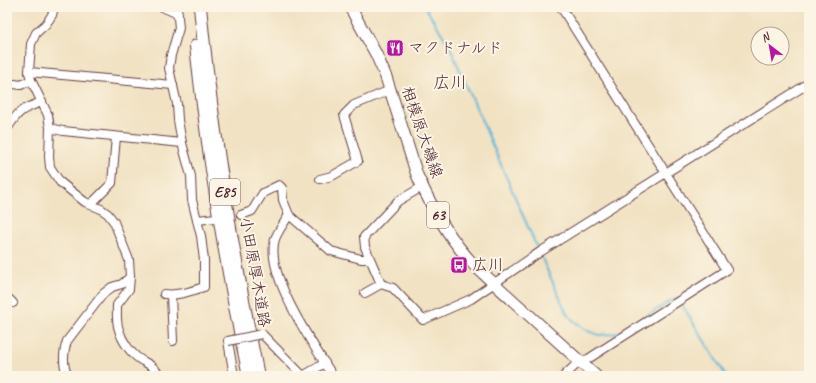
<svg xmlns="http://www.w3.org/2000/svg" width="816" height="383" font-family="Caveat,'Klee One',sans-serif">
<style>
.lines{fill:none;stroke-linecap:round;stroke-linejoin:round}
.stream{stroke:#57b2d5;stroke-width:2}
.minor-casing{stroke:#633c42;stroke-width:10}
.major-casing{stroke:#633c42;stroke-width:13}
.highway-casing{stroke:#633c42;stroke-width:14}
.minor{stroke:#fff;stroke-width:8}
.major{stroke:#fff;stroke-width:11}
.highway{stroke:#fff;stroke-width:12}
.minor-bridge-casing{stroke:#633c42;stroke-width:10;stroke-linecap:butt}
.minor-bridge{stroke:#fff;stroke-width:8}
.labels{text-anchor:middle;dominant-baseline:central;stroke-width:4;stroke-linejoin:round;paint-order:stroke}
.shield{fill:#fcf5e5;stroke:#7f5f63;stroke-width:1}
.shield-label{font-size:15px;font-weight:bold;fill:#4a1f2b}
.poi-label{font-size:16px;fill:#4a1f2b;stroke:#fcf5e5;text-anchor:start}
.street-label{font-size:16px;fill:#4a1f2b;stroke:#fcf5e5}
.neighbourhood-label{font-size:17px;fill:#4a1f2b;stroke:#fcf5e5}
</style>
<rect width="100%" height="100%" fill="#fcf5e5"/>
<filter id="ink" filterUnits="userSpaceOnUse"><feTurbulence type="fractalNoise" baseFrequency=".025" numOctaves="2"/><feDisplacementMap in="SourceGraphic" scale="8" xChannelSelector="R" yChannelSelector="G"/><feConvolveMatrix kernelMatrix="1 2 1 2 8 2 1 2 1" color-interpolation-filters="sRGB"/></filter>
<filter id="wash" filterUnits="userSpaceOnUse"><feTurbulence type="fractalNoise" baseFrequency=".012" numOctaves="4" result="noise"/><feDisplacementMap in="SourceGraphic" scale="16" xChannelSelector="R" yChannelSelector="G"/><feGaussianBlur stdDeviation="0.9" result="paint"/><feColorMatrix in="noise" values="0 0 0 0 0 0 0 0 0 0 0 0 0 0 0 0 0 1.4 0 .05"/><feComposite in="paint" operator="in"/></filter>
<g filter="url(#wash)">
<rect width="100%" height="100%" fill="#f1e2c3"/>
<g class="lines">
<g class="stream">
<path d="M425,7L449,45L538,250"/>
<path d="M540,254L567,314L574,321L588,331L599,335L613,334L621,332L677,297L679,299"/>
<path d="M681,303L726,376"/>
</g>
</g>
</g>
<g filter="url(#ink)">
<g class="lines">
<defs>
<g id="minor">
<path d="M54,7L52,15L46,24L36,33L31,44L29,72L31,80L48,115L50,128L49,157L50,167L60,182L85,202L101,209L108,214L114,222L129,260L130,277L122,284L112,287L103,294L67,341C63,353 62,364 68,376"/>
<path d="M162,7L178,14"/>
<path d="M561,7L727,270L588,359L580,361L564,376"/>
<path d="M29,72L173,85"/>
<path d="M7,83L21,85L31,80"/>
<path d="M50,128L63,131L182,143"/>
<path d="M7,129C19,110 22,109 42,102"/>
<path d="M320,179L332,176L358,161L344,115L354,105L390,90"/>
<path d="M422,187L398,201L364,237L365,247L381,284L393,288L423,320L471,299L540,252L809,83"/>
<path d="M90,205L112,183L116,137"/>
<path d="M241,215L252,211L263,193L279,185L282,188L283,200L289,215L331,251L361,259H369"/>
<path d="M289,215C284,223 278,231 275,239C264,274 314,346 333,376"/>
<path d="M197,220L216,218"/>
<path d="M130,277L129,289L117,305C117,313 116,322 119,330C122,341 131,354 141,360C148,364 156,367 159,376"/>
<path d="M365,293L381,284"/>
<path d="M164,294C178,296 191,291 204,287V260L201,236L192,200L191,176L182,143L178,120L177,104L169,68L171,55L179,28L177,7"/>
<path d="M171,295L173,341"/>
<path d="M7,297L13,303"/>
<path d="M262,334L303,376L325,363"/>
<path d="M228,341L234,376"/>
</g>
<path id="major" d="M350,7L376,54L386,77L417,175C431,206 452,243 476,267L596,376"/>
<g id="highway">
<path d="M200,7C212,130 233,255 258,376"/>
<path d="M196,46C208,156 226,267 249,376"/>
</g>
</defs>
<use href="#minor" class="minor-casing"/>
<use href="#major" class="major-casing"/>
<use href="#highway" class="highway-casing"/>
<use href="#minor" class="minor"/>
<use href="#major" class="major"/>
<use href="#highway" class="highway"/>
<defs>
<path id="minor-bridge" d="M228,341L262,334"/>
</defs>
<use href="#minor-bridge" class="minor-bridge-casing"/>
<use href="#minor-bridge" class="minor-bridge"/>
</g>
</g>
<defs>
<symbol id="restaurant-square" viewBox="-11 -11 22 22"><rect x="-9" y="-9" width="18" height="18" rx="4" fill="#b5179e" stroke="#fcf5e5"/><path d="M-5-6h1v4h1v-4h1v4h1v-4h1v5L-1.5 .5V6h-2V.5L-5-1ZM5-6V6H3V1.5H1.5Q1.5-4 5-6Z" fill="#fff"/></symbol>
<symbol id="bus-square" viewBox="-11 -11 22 22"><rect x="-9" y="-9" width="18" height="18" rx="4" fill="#b5179e" stroke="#fcf5e5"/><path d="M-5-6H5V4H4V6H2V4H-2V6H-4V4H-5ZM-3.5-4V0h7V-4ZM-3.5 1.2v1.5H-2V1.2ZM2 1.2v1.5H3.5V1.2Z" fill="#fff"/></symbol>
</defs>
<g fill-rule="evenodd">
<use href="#restaurant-square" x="385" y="38" width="20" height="20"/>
<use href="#bus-square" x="449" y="255" width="20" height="20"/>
</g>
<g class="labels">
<g class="shield">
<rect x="210" y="179" width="30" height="26" rx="3"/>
<rect x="427" y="202" width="22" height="26" rx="3"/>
</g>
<g class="shield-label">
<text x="225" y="192">E85</text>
<text x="438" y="215">63</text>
</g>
<g class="poi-label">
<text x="408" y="48">マクドナルド</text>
<text x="472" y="265">広川</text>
</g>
<g class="street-label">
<text transform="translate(422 132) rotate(71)">相模原大磯線</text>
<text transform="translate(255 272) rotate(80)">小田原厚木道路</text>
</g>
<g class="neighbourhood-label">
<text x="450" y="82">広川</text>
</g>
</g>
<rect width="816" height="383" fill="none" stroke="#fcf5e5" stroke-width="24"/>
<g transform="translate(770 46) rotate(329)"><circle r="19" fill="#fcf5e5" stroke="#b59f9b"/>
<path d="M0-3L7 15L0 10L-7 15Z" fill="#b5179e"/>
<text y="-6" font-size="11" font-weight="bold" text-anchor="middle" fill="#4a1f2b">N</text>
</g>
</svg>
